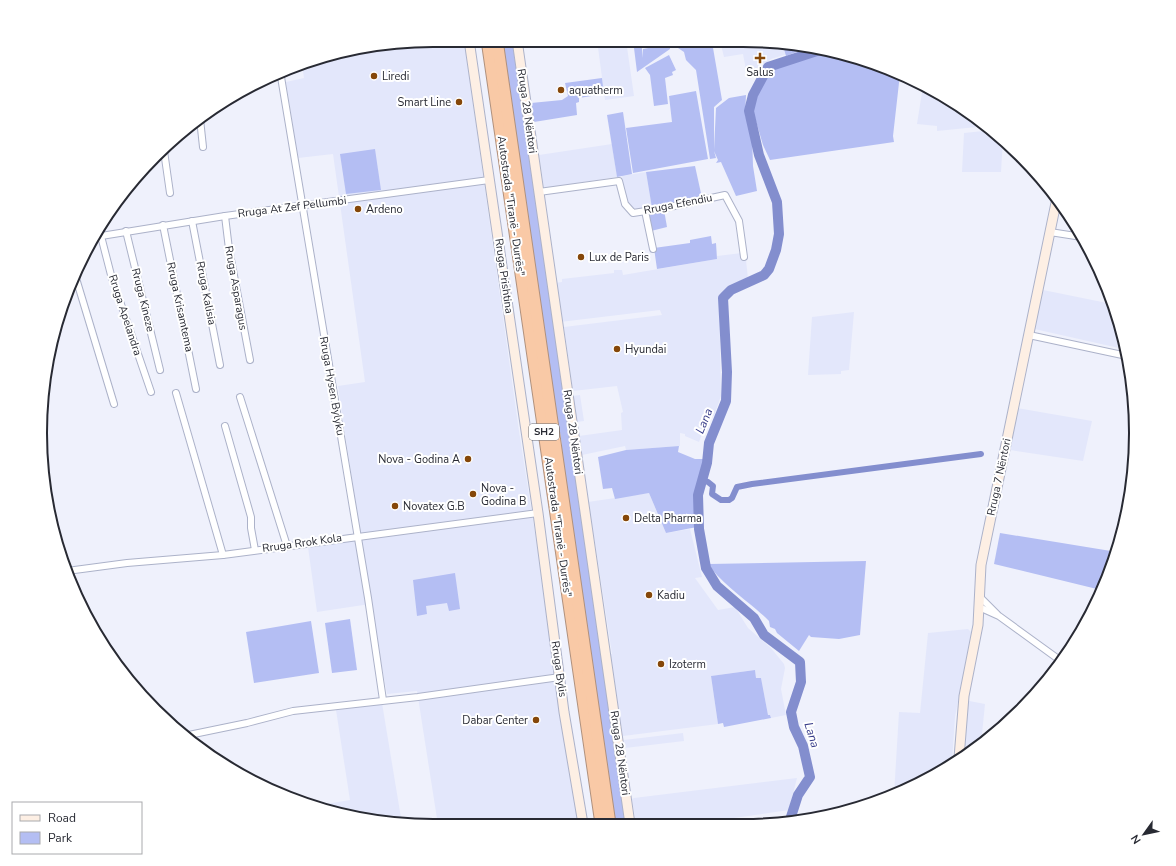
<svg xmlns="http://www.w3.org/2000/svg" width="1176" height="866" font-family="'Nunito Sans',sans-serif">
<style>
.built{fill:#e3e7fb}
.green{fill:#b4bef3}
.lines{fill:none;stroke-linecap:round;stroke-linejoin:round}
.canal{stroke:#838ece;stroke-width:6}
.river{stroke:#838ece;stroke-width:10}
.street-casing{stroke:#acb2c9;stroke-width:8}
.secondary-casing{stroke:#acb2c9;stroke-width:11}
.highway-casing{stroke:#b0917e;stroke-width:13}
.street{stroke:#fff;stroke-width:6}
.secondary{stroke:#fdefe4;stroke-width:9}
.highway{stroke:#f9c9a6;stroke-width:11}
.poi-dot{fill:#854709;stroke:#fff;stroke-width:1.5}
.labels{text-anchor:middle;dominant-baseline:central;stroke-width:4;stroke-linejoin:round;paint-order:stroke}
.shield{fill:#fff;stroke:#686a70;stroke-width:1}
.shield-label{font-size:10px;font-weight:bold;fill:#282a33}
.poi-label{font-size:11px;fill:#282a33;stroke:#fff;text-anchor:start}
.street-label{font-size:11px;fill:#282a33;stroke:#fff}
.water-label{font-size:12px;font-style:italic;fill:#383d8a;stroke:#fff}
.rim{fill:none;stroke:#282a33;stroke-width:2}
</style>
<rect width="100%" height="100%" fill="#eff1fc"/>
<g class="built">
<path d="M433,40H464L519,431L545,597L555,680L578,824L438,825L417,691L387,694L370,604L317,612L307,540L360,533L338,386L365,382L333,154L298,158L286,82L304,78L302,63L331,53Z"/>
<path d="M597,40H626L634,96L605,100Z"/>
<path d="M739,40H743L807,48L771,59L751,75H747L743,54L724,57L721,45L739,42Z"/>
<path d="M923,86L961,106L987,126L937,131V126L917,124Z"/>
<path d="M993,130L1003,138L1001,172H962L964,133Z"/>
<path d="M612,144L617,177L544,188L539,155Z"/>
<path d="M646,172L652,208L632,209L629,208L625,196L622,176Z"/>
<path d="M742,253V260H746L748,279L733,285L727,291L719,294L721,396L714,416L709,415L699,442L685,436V434L680,433V446H679L626,450L625,446L582,455L579,436L622,430L621,413L623,412L617,386L573,391L564,327L662,315L660,310L560,322L555,283L562,282V279L614,273V270H622L623,275L717,259V256Z"/>
<path d="M1038,289L1112,304L1123,333L1119,348L1030,328Z"/>
<path d="M854,312L849,370L841,371V374L808,375L812,317Z"/>
<path d="M580,395L584,421L577,422L572,396Z"/>
<path d="M1017,408L1092,421L1083,461L1010,450Z"/>
<path d="M649,493L666,533L690,529L702,577L695,578L718,610L735,607L748,628L771,648L784,664L785,668L781,689L786,715L771,718L770,715H768L761,678H756L755,670L711,676L718,724L623,736L610,654H612L596,549L588,502Z"/>
<path d="M968,629L971,632L955,717L952,762L894,795L899,712L920,713L928,633Z"/>
<path d="M964,700L985,704L981,744H983L959,758Z"/>
<path d="M382,703L402,824L331,813L314,806L350,800L336,710Z"/>
<path d="M683,733L684,741L625,748L624,740Z"/>
<path d="M797,778L789,810L734,818L735,823L636,824L632,799L634,798Z"/>
</g>
<g class="green">
<path d="M500,40H512L626,824H614L561,459C563,446 561,430 555,418Z"/>
<path d="M633,40H641L643,58V49L659,46V40H670V49L637,72Z"/>
<path d="M681,40L682,44L712,42L722,100L714,107V150L716,108L729,98L746,95L745,115L752,135L753,166L757,191L736,196L721,162L716,163L718,160L714,151L716,158L710,159L696,70L686,60L684,52L678,48L677,41Z"/>
<path d="M788,46L807,48L786,56L784,49Z"/>
<path d="M823,51L845,53L900,74L893,136L894,142L770,160L763,145L753,111L760,86L771,69Z"/>
<path d="M669,55L676,70L672,72L673,75L665,78L668,104L654,106L650,75L645,68Z"/>
<path d="M602,78L604,94L579,98V102L576,103L577,115L534,122L531,103L562,100L568,96L565,83Z"/>
<path d="M696,91L708,159L633,173L626,128L672,122L669,96Z"/>
<path d="M623,112L632,174L617,177L607,115Z"/>
<path d="M375,149L381,190L346,194L340,154Z"/>
<path d="M695,166L702,198L652,208L646,172Z"/>
<path d="M664,210L667,227L651,231L649,214Z"/>
<path d="M711,236L712,244L716,243L717,259L657,269L654,248L690,243V240Z"/>
<path d="M679,446L678,452L695,459H705L695,494L697,527L666,533L649,493L615,499L612,488L603,489L598,457L626,450Z"/>
<path d="M1000,533L1117,552L1101,590L994,564Z"/>
<path d="M866,561L860,635L839,639L811,637L809,635L799,651L777,633L775,629L770,627L769,621C755,606 716,580 709,564Z"/>
<path d="M455,573L460,609L449,611L447,603L426,606L427,614L417,616L413,580Z"/>
<path d="M350,619L357,670L332,673L325,623Z"/>
<path d="M311,621L319,673L254,683L246,632Z"/>
<path d="M755,670L756,678H761L768,715H770L771,718L724,727L723,723L718,724L711,676Z"/>
</g>
<g class="lines">
<path class="canal" d="M703,480L708,482L713,486L712,494L721,500H729L732,498L737,487L752,484L981,454"/>
<path class="river" d="M789,823L798,795L810,777L803,746L794,727L791,712L801,682L800,662L764,635L754,618L717,586L706,568L699,529L698,495L707,463L709,443L726,401L727,372L723,298L731,290L764,275L769,269L776,250L779,234L777,202L759,155L749,111L753,95L768,67L820,50"/>
<defs>
<g id="street">
<path d="M280,71L368,598L383,700"/>
<path d="M200,119L203,147"/>
<path d="M164,151L170,193"/>
<path d="M539,192L619,181L625,204L633,213L665,208L725,195L739,221L744,257"/>
<path d="M645,211L653,249"/>
<path d="M225,216L229,249L250,360"/>
<path d="M192,221L220,365"/>
<path d="M163,225L196,389"/>
<path d="M126,231L160,370"/>
<path d="M1050,232L1082,237"/>
<path d="M101,236L111,275L151,392"/>
<path d="M95,237L225,216L489,180"/>
<path d="M75,275L114,404"/>
<path d="M1029,335L1127,356"/>
<path d="M176,393L223,555"/>
<path d="M240,397L287,546"/>
<path d="M225,426L251,517V528L255,550"/>
<path d="M67,571L127,563L223,555L538,513"/>
<path d="M980,597L997,614"/>
<path d="M979,607L999,616L1061,661"/>
<path d="M184,736L247,723L293,711L418,697L560,677"/>
</g>
<g id="secondary">
<path d="M469,40L538,513L564,712L583,824"/>
<path d="M517,40L630,824"/>
<path d="M959,758L964,696L978,625L981,565L1057,198"/>
</g>
<g id="highway">
<path d="M487,40L601,824"/>
<path d="M497,40L610,824"/>
</g>
</defs>
<use href="#street" class="street-casing"/>
<use href="#secondary" class="secondary-casing"/>
<use href="#highway" class="highway-casing"/>
<use href="#street" class="street"/>
<use href="#secondary" class="secondary"/>
<use href="#highway" class="highway"/>
</g>
<g class="poi-dot">
<path d="M758 52h4v4h4v4h-4v4h-4v-4h-4v-4h4z"/>
<circle cx="374" cy="76" r="4"/>
<circle cx="561" cy="90" r="4"/>
<circle cx="459" cy="102" r="4"/>
<circle cx="358" cy="209" r="4"/>
<circle cx="581" cy="257" r="4"/>
<circle cx="617" cy="349" r="4"/>
<circle cx="468" cy="459" r="4"/>
<circle cx="473" cy="494" r="4"/>
<circle cx="395" cy="506" r="4"/>
<circle cx="626" cy="518" r="4"/>
<circle cx="649" cy="595" r="4"/>
<circle cx="661" cy="664" r="4"/>
<circle cx="536" cy="720" r="4"/>
</g>
<g class="labels">
<rect class="shield" x="529" y="424" width="30" height="16" rx="3"/>
<g class="shield-label">
<text x="544" y="432">SH2</text>
</g>
<g class="poi-label">
<text x="760" y="72" text-anchor="middle">Salus</text>
<text x="382" y="76">Liredi</text>
<text x="569" y="90">aquatherm</text>
<text x="451" y="102" text-anchor="end">Smart Line</text>
<text x="366" y="209">Ardeno</text>
<text x="589" y="257">Lux de Paris</text>
<text x="625" y="349">Hyundai</text>
<text x="460" y="459" text-anchor="end">Nova - Godina A</text>
<text x="481" y="488">Nova -<tspan x="481" dy="13">Godina B</tspan></text>
<text x="403" y="506">Novatex G.B</text>
<text x="634" y="518">Delta Pharma</text>
<text x="657" y="595">Kadiu</text>
<text x="669" y="664">Izoterm</text>
<text x="528" y="720" text-anchor="end">Dabar Center</text>
</g>
<g class="street-label">
<text transform="translate(527 111) rotate(82)">Rruga 28 Nëntori</text>
<text transform="translate(678 204) rotate(-11)">Rruga Efendiu</text>
<text transform="translate(511 206) rotate(82)">Autostrada "Tiranë - Durrës"</text>
<text transform="translate(292 207) rotate(-7)">Rruga At Zef Pellumbi</text>
<text transform="translate(504 276) rotate(82)">Rruga Prishtina</text>
<text transform="translate(236 288) rotate(80)">Rruga Asparagus</text>
<text transform="translate(206 293) rotate(79)">Rruga Kalisia</text>
<text transform="translate(143 300) rotate(76)">Rruga Kineze</text>
<text transform="translate(180 307) rotate(78)">Rruga Krisamtema</text>
<text transform="translate(125 315) rotate(72)">Rruga Apelandra</text>
<text transform="translate(332 386) rotate(80)">Rruga Hysen Bylyku</text>
<text transform="translate(573 432) rotate(82)">Rruga 28 Nëntori</text>
<text transform="translate(999 477) rotate(-78)">Rruga 7 Nëntori</text>
<text transform="translate(558 527) rotate(82)">Autostrada "Tiranë - Durrës"</text>
<text transform="translate(302 543) rotate(-8)">Rruga Rrok Kola</text>
<text transform="translate(559 669) rotate(82)">Rruga Bylis</text>
<text transform="translate(620 753) rotate(82)">Rruga 28 Nëntori</text>
</g>
<g class="water-label">
<text transform="translate(704 421) rotate(-68)">Lana</text>
<text transform="translate(812 735) rotate(73)">Lana</text>
</g>
</g>
<path d="M0 0H1176V866H0ZM433 47H743A386 386 0 0 1 1129 433V433A386 386 0 0 1 743 819H433A386 386 0 0 1 47 433V433A386 386 0 0 1 433 47Z" fill="#fff" fill-rule="evenodd"/>
<path class="rim" d="M433 47H743A386 386 0 0 1 1129 433V433A386 386 0 0 1 743 819H433A386 386 0 0 1 47 433V433A386 386 0 0 1 433 47Z"/>
<rect x="12" y="802" width="130" height="52" fill="#ffffff" stroke="#a9aaad"/>
<rect x="20" y="815" width="20" height="6" fill="#fdefe4" stroke="#a9aaad"/>
<text x="48" y="822" font-size="12" fill="#282a33">Road</text>
<rect x="20" y="832" width="20" height="12" fill="#b4bef3" stroke="#a9aaad"/>
<text x="48" y="842" font-size="12" fill="#282a33">Park</text>
<g transform="translate(1144 834) rotate(237)" stroke="#ffffff" stroke-width="3" paint-order="stroke">
<path d="M0-3L7 15L0 10L-7 15Z" fill="#282a33"/>
<text y="-6" font-size="11" font-weight="bold" text-anchor="middle" fill="#282a33">N</text>
</g>
</svg>
